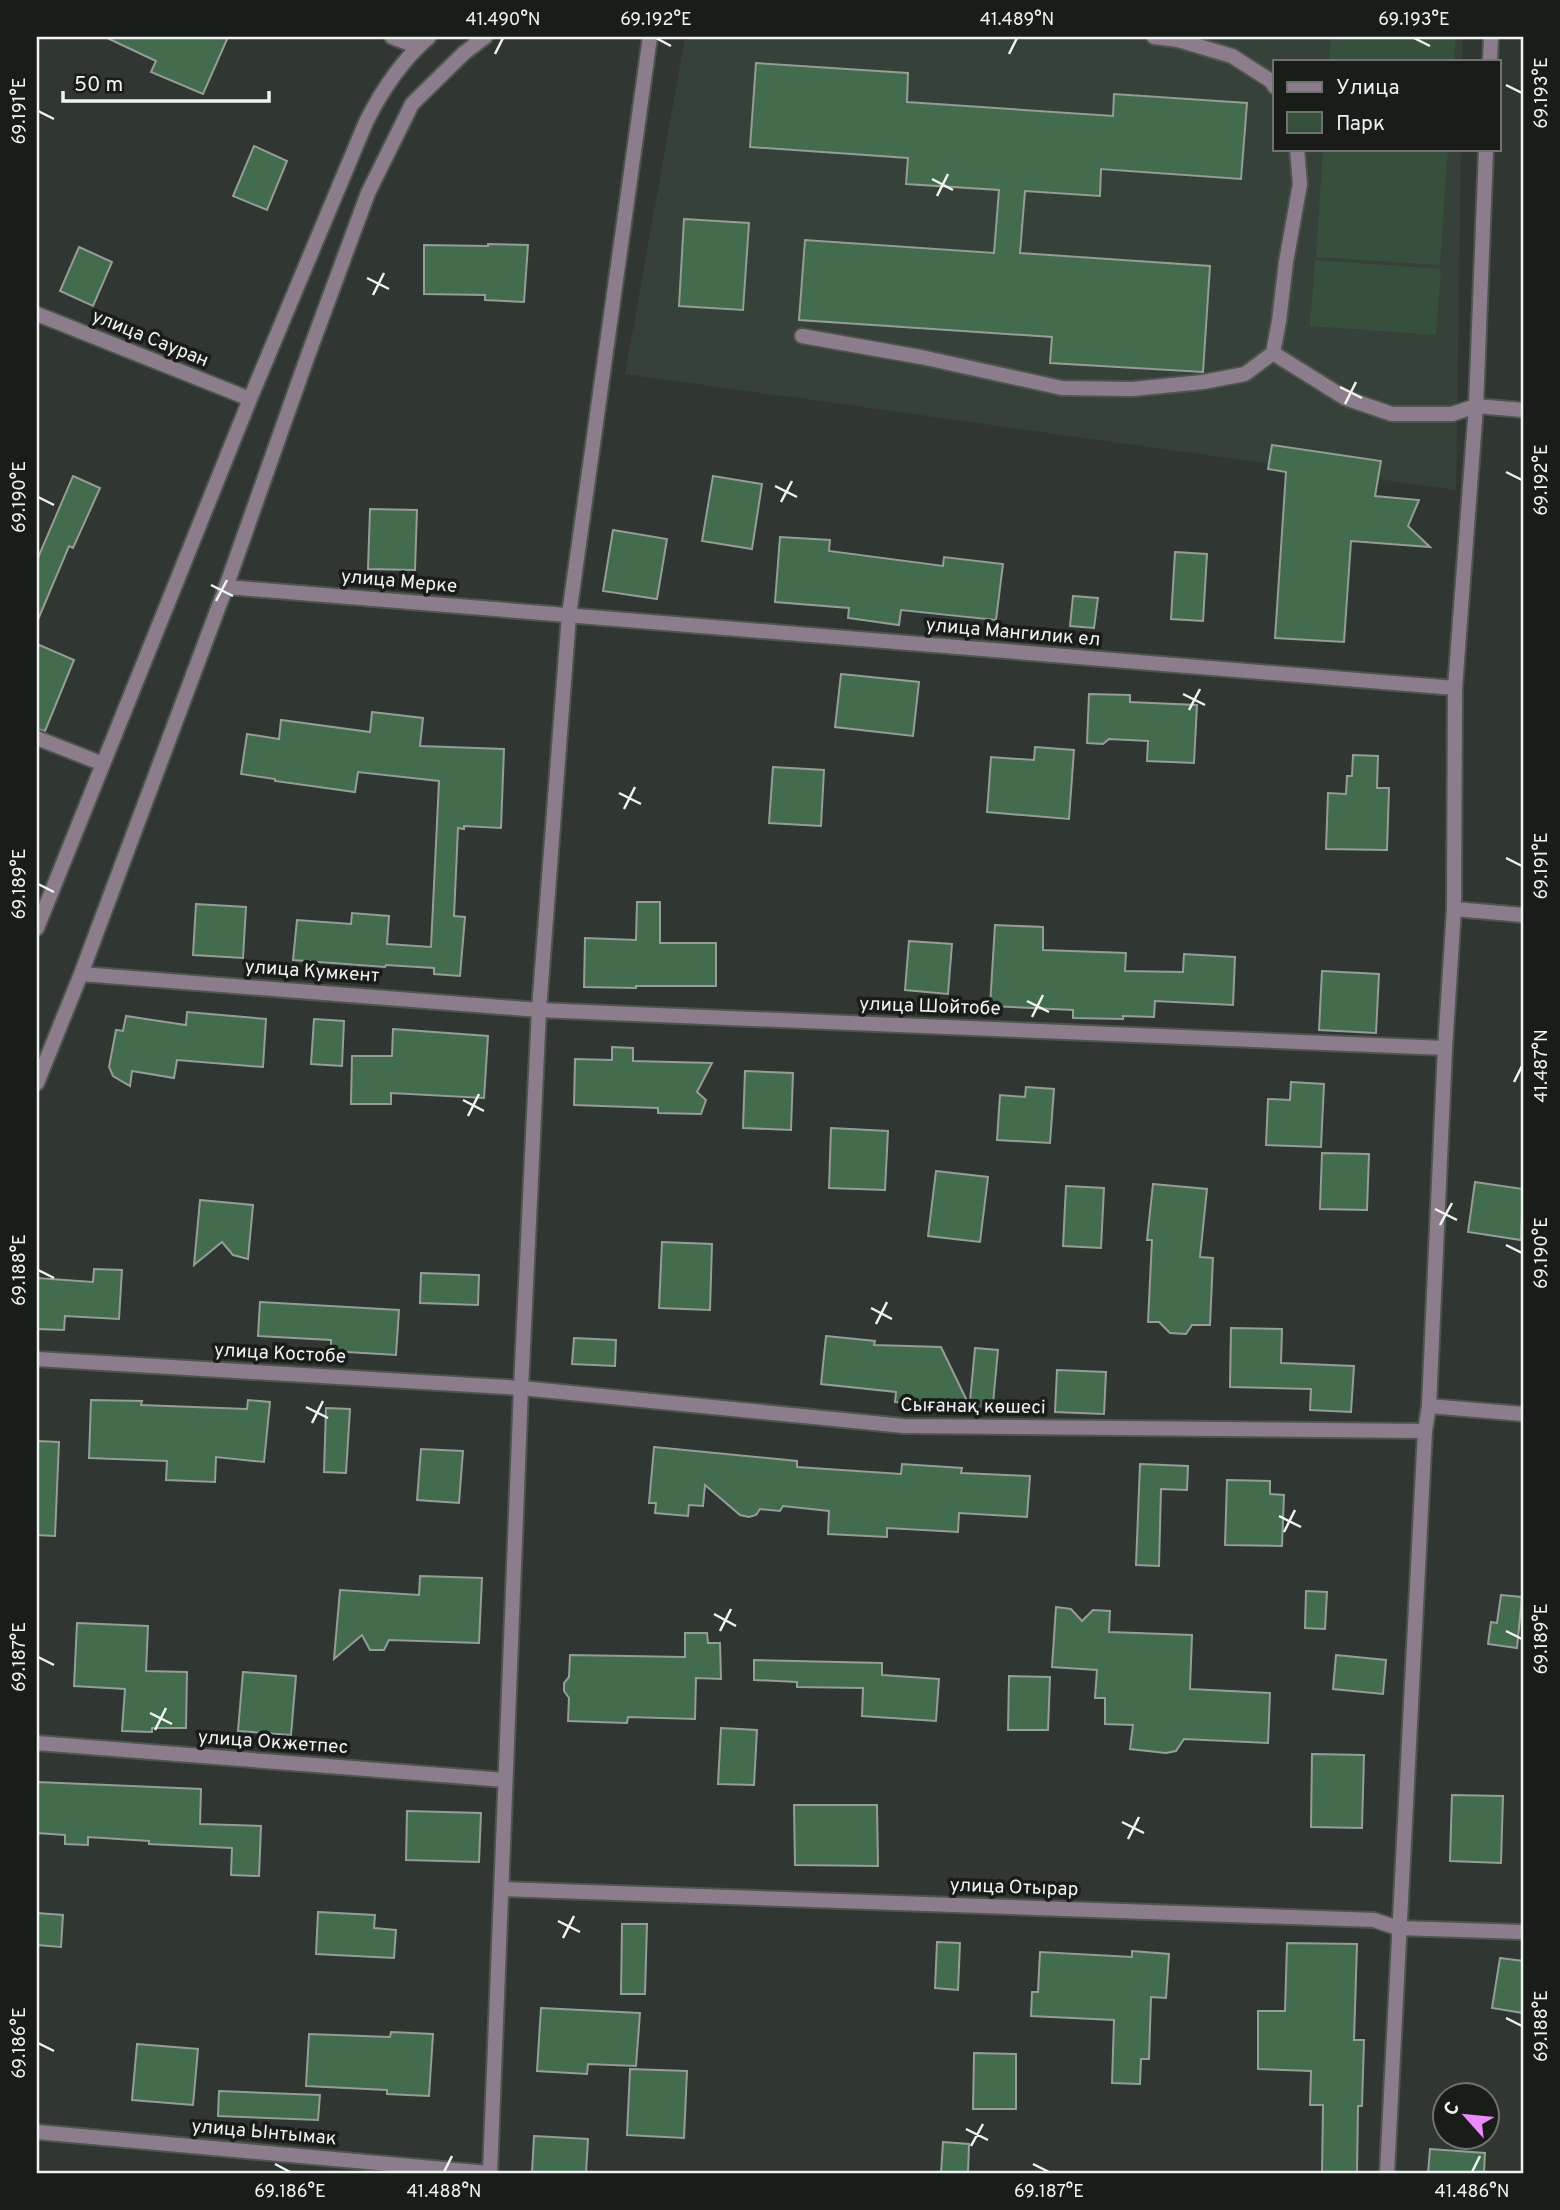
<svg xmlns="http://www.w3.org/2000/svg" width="1560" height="2210" font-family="Overpass,sans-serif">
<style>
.built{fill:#364139}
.green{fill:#37503d}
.building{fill:#436b4e;stroke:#969c97;stroke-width:2}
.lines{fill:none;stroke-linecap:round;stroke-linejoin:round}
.service-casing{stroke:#4f5450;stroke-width:18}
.minor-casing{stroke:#4f5450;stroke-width:18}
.service{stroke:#8c7d8d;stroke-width:14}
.minor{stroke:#8c7d8d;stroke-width:14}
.ticks{fill:none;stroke:#f0f4f1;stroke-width:2.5}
.labels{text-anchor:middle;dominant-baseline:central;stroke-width:7;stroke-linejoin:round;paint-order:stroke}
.street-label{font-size:19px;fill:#f0f4f1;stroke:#1a1c1a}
.neatline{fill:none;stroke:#f0f4f1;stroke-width:2.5}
.ticks-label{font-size:18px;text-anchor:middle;fill:#f0f4f1}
</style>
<rect width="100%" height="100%" fill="#303631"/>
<path class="built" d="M685,37H1463L1462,61H1275V149H1461L1456,490L625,374Z"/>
<g class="green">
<path d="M1331,37H1456L1454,61H1329Z"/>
<path d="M1323,149H1448L1440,265L1316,257Z"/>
<path d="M1315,260L1441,269L1436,335L1310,326Z"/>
</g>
<g class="building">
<path d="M105,37H228L203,94L151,72L156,61Z"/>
<path d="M756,63L908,73L907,102L1113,116L1114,94L1247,103L1241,179L1101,169L1100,196L1025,191L1020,253L1210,266L1203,372L1050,363L1052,337L799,320L805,240L994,253L999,190L906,184L908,158L750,147Z"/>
<path d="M254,146L287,161L267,210L233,196Z"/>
<path d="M684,219L749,223L743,310L679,306Z"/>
<path d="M488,244L528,245L524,302L485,300V295L424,294V245L488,246Z"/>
<path d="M79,247L112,262L93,306L60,291Z"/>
<path d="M1272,445L1381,461L1375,496L1419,500L1408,526L1430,547L1351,541L1344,642L1275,638L1286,472L1268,469Z"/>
<path d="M73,476L100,488L73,548L69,546L37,622V560Z"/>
<path d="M713,476L762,484L752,549L702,541Z"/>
<path d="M370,509L417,510L415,570L368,569Z"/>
<path d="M613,530L667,539L657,599L603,591Z"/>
<path d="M780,537L830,540L829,551L943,566L944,557L1003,564L996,620L901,610L899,625L848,618L849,608L775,602Z"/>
<path d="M1175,552L1207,554L1203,621L1171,619Z"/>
<path d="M1073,596L1098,598L1094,628L1070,626Z"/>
<path d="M37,644L74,660L45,731L37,729Z"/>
<path d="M841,674L919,682L913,736L835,727Z"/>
<path d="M1089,694L1130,695V702L1197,705L1194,763L1147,761L1148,741L1109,739L1103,744L1087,743Z"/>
<path d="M372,712L423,718L420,746L504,749L501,828L464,826V829L458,828L454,916L465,917L460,976L434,974V968L386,965L385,967L293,960L297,920L351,924L352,913L389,916L387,944L431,947L439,781L358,772L355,792L275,781V779L241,774L247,734L279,739L281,720L370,732Z"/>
<path d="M1035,747L1074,750L1069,819L987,812L991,757L1034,760Z"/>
<path d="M1353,755L1378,756L1377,788H1389L1387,850L1326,849L1328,793L1346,794L1347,776H1352Z"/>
<path d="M773,767L824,770L821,826L769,823Z"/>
<path d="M637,902H660V943H716V986H636V988L584,987L585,938L636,940Z"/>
<path d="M196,904L246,907L243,958L193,955Z"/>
<path d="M995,925L1043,927V950L1126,953L1125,971L1183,972L1184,954L1235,957L1233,1005L1155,1001L1154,1017L1123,1016V1019L1073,1018V1010L990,1006Z"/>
<path d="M909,941L952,944L948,994L905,990Z"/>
<path d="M1322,971L1379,974L1376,1033L1319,1030Z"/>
<path d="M187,1012L266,1019L263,1067L177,1060L174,1078L132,1071L130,1086L113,1076L109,1067L116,1030L123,1031L126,1016L186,1025Z"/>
<path d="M314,1019L344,1021L342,1066L311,1064Z"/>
<path d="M393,1029L488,1036L484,1098L391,1093V1104H351L352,1056H392Z"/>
<path d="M612,1047L633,1048V1061L712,1063L697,1092L706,1100L701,1114L658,1113V1108L574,1105L575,1059L612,1060Z"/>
<path d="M745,1071L793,1073L791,1130L743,1128Z"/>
<path d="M1291,1082L1324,1084L1321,1147L1266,1145L1268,1099L1290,1100Z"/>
<path d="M1026,1087L1054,1089L1050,1143L997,1140L1000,1095L1025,1097Z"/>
<path d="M831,1128L888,1131L885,1190L829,1188Z"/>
<path d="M1322,1153L1369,1154L1367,1210L1320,1209Z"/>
<path d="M936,1171L988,1177L980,1242L928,1236Z"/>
<path d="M1475,1182L1523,1189L1521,1240L1468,1232Z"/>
<path d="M1153,1184L1207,1189L1200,1257L1213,1258L1210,1325H1192L1186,1334L1170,1333L1159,1322H1148L1152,1240H1147Z"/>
<path d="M1066,1186L1104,1188L1101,1248L1063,1246Z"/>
<path d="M200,1200L253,1205L248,1259L233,1255L222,1242L194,1265Z"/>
<path d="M662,1242L712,1244L710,1310L659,1308Z"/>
<path d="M94,1269L122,1270L119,1319L65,1316L64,1330L37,1329V1278L93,1282Z"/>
<path d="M421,1273L479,1275L478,1305L420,1303Z"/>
<path d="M260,1302L399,1310L396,1355L331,1351V1340L258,1336Z"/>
<path d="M1231,1328L1282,1329L1281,1363L1354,1366L1351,1412L1310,1410L1311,1389L1230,1387Z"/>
<path d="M826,1336L875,1341L874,1345L941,1347L969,1405L895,1402L896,1392L821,1384Z"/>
<path d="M574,1338L616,1340L615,1366L572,1364Z"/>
<path d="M975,1348L998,1350L992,1414L969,1412Z"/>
<path d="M1057,1370L1106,1372L1104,1414L1055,1412Z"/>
<path d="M91,1400L142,1401L141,1405L247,1409L248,1400L270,1402L264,1462L216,1457L215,1482L166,1480L167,1461L89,1458Z"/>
<path d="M326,1408L350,1409L346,1473L324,1472Z"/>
<path d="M37,1441L59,1442L55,1536L37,1535Z"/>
<path d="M654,1447L797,1461V1467L901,1474L902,1464L962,1468L961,1473L1030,1476L1027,1517L959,1513L958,1532L887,1528V1537L828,1534L829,1511L783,1506L780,1511L760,1509L756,1515L749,1517L740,1515L705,1485L703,1506L689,1505L688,1516L655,1513L656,1503H649Z"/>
<path d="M421,1449L463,1451L459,1503L417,1500Z"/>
<path d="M1140,1464L1188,1466L1187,1490L1161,1489L1159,1566L1136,1565Z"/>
<path d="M1227,1480L1270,1481V1494L1284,1495L1282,1546L1225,1545Z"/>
<path d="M420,1576L482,1578L479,1643L389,1640L384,1650H370L362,1635L334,1659L340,1590L419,1595Z"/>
<path d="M1306,1591L1327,1592L1325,1629L1305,1628Z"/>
<path d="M1501,1595L1522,1597L1517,1648L1488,1644L1491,1622L1497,1623Z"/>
<path d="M1056,1607L1071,1609L1082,1621L1093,1610L1110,1611L1109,1632L1192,1635L1190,1689L1270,1693L1268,1743L1184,1739L1176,1751L1166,1753L1130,1749L1133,1725L1105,1724V1698H1095L1097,1670L1052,1667Z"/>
<path d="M77,1623L148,1626L146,1671L187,1672L186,1728H152V1732L122,1731L125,1689L74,1686Z"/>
<path d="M685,1633H707L708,1643H720L721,1679L696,1678L695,1719L628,1717L627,1723L568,1721L569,1698L564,1691V1683L569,1677L570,1655L685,1657Z"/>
<path d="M1336,1655L1386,1660L1383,1694L1333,1689Z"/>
<path d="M754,1660L882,1663V1675L939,1679L936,1721L862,1716L863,1688L797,1687V1682L754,1680Z"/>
<path d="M243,1672L296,1676L291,1735L238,1731Z"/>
<path d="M1009,1676L1050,1677L1048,1730H1008Z"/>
<path d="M721,1728L757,1730L754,1785L718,1784Z"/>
<path d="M1312,1754L1364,1755L1362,1828L1311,1827Z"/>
<path d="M37,1782L201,1789L200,1824L261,1826L259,1876L231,1875L232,1848L149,1844V1841L88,1837V1845L65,1844V1835L37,1833Z"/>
<path d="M1452,1795L1503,1796L1501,1863L1450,1861Z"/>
<path d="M794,1805H877L878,1866L795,1865Z"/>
<path d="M407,1811L481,1813L479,1862L406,1860Z"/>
<path d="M318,1912L375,1915L374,1928L396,1930L394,1958L316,1954Z"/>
<path d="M37,1913L63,1915L61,1947L37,1945Z"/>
<path d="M622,1924H647L645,1994H621Z"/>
<path d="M937,1942L960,1943L958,1990L935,1988Z"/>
<path d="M1287,1943L1357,1944L1354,2040H1364L1362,2106H1358L1357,2173H1322L1323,2105H1310L1311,2071L1258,2069V2011H1285Z"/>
<path d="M1132,1951L1169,1954L1166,1998L1151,1997L1149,2059H1141L1140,2084L1112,2083L1114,2020L1031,2016L1032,1992H1038L1040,1952L1132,1957Z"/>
<path d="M1500,1958L1523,1961V2013L1492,2008Z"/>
<path d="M541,2008L640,2013L636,2066L588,2064L587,2074L537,2071Z"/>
<path d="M391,2032L433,2034L429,2096L387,2094V2090L306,2086L309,2034L390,2037Z"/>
<path d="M137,2044L198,2049L193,2105L132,2100Z"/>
<path d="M974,2053L1016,2054V2109H973Z"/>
<path d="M630,2069L687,2071L684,2138L627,2135Z"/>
<path d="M219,2091L320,2095L318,2120L218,2116Z"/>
<path d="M534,2136L588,2139L586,2173H532Z"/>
<path d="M943,2142L969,2144L968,2173H941Z"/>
<path d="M1430,2149L1485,2153L1484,2173H1428Z"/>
</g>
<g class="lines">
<defs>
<g id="service">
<path d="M1154,37L1178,40L1232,56L1271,81L1275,87"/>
<path d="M802,336L921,357L1062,388L1132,389L1203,382L1245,374L1273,353L1279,321L1286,262L1300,184L1297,149"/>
<path d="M1273,353L1345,398L1392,414H1452"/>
</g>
<g id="minor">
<path d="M392,37L418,47"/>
<path d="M1490,61L1491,37"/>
<path d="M37,314L250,399"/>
<path d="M1452,414L1476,406L1523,410"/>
<path d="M226,587L1455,688"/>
<path d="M37,738L103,764"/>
<path d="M1454,909L1523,915"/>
<path d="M37,928L250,399L366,122C382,90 401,61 429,37"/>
<path d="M81,974L539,1010L1445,1048"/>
<path d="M37,1083L81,974L226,587L307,358L368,193L412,104L464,53L485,37"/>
<path d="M37,1359L521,1388L904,1426L1425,1431"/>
<path d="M1429,1406L1523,1414"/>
<path d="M37,1743L505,1780"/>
<path d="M502,1889L1374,1920L1398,1928L1523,1932"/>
<path d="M37,2132L488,2173"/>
<path d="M490,2173L521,1388L539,1010L569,615L650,37"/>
<path d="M1387,2173L1425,1431L1429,1406L1445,1048L1454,909L1455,688L1476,406L1486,149"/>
</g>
</defs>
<use href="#service" class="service-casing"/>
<use href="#minor" class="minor-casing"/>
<use href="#service" class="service"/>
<use href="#minor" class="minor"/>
</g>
<path class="ticks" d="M656,38L671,46M1414,38L1430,46M495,54L503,38M1009,54L1017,38M1506,85L1522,93M38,111L54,119M932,179L953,190M937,196L948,174M367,278L389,289M373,295L384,273M1340,387L1362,398M1345,404L1356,382M1506,472L1522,480M775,486L797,497M38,497L54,505M781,502L792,481M211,585L233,596M216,601L227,580M1183,694L1205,705M1189,710L1200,689M619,793L641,804M624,809L635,787M1506,858L1522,866M38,884L54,892M1027,1001L1049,1012M1032,1017L1043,995M1514,1082L1522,1066M463,1100L484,1111M468,1116L479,1094M1435,1209L1457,1220M1440,1225L1452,1203M1506,1245L1522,1253M38,1270L54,1278M871,1308L892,1319M876,1324L887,1302M306,1407L328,1418M312,1423L323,1401M1279,1516L1301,1527M1284,1532L1295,1510M714,1614L736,1626M720,1631L731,1609M1506,1631L1522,1639M38,1657L54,1665M150,1713L172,1724M155,1730L166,1708M1122,1822L1144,1833M1128,1839L1139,1817M558,1921L580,1932M563,1938L574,1916M1506,2018L1522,2026M38,2043L54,2051M966,2129L988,2140M971,2146L983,2124M275,2164L290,2172M1033,2164L1049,2172M444,2172L452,2156M1472,2172L1480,2156"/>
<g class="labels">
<g class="street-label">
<text transform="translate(150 339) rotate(22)">улица Сауран</text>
<text transform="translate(399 582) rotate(5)">улица Мерке</text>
<text transform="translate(1013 633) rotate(5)">улица Мангилик ел</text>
<text transform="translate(312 972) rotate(4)">улица Кумкент</text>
<text transform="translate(930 1007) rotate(2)">улица Шойтобе</text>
<text transform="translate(280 1354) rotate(3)">улица Костобе</text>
<text transform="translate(973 1407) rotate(1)">Сығанақ көшесі</text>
<text transform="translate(273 1743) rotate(4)">улица Окжетпес</text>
<text transform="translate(1014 1888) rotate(2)">улица Отырар</text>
<text transform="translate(264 2133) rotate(5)">улица Ынтымак</text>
</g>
</g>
<rect width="1560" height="2210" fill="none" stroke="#1a1c1a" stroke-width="77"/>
<rect x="1273" y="60" width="228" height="91" fill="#1a1c1a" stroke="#707270" stroke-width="2"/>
<rect x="1287" y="82" width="35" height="10" fill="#8c7d8d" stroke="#707270" stroke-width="2"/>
<text x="1336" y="94" font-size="21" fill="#f0f4f1">Улица</text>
<rect x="1287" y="112" width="35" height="21" fill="#37503d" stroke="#707270" stroke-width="2"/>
<text x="1336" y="130" font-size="21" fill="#f0f4f1">Парк</text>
<g transform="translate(1466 2116) rotate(297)"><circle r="33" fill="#1a1c1a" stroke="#707270" stroke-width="2"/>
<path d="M0-5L12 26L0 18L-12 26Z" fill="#ec8cfa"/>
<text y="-10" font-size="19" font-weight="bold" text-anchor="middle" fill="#f0f4f1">С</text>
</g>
<path d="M63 91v10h206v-10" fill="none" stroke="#f0f4f1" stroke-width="3.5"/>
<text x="74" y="91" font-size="21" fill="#f0f4f1" stroke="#1a1c1a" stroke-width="5" paint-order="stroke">50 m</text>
<rect x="38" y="38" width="1484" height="2134" class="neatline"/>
<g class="ticks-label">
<text x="503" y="25">41.490°N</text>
<text x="656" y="25">69.192°E</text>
<text x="1017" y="25">41.489°N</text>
<text x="1414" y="25">69.193°E</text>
<text transform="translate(1541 93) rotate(-90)" y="6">69.193°E</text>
<text transform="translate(19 111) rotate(-90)" y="6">69.191°E</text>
<text transform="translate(1541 480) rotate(-90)" y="6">69.192°E</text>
<text transform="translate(19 497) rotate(-90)" y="6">69.190°E</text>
<text transform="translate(1541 866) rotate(-90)" y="6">69.191°E</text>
<text transform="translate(19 884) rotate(-90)" y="6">69.189°E</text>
<text transform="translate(1541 1066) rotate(-90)" y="6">41.487°N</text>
<text transform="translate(1541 1253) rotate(-90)" y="6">69.190°E</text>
<text transform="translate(19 1270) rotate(-90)" y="6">69.188°E</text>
<text transform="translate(1541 1639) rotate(-90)" y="6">69.189°E</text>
<text transform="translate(19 1657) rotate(-90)" y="6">69.187°E</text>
<text transform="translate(1541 2026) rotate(-90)" y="6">69.188°E</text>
<text transform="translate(19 2043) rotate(-90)" y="6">69.186°E</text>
<text x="290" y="2197">69.186°E</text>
<text x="444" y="2197">41.488°N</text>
<text x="1049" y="2197">69.187°E</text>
<text x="1472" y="2197">41.486°N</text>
</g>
</svg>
